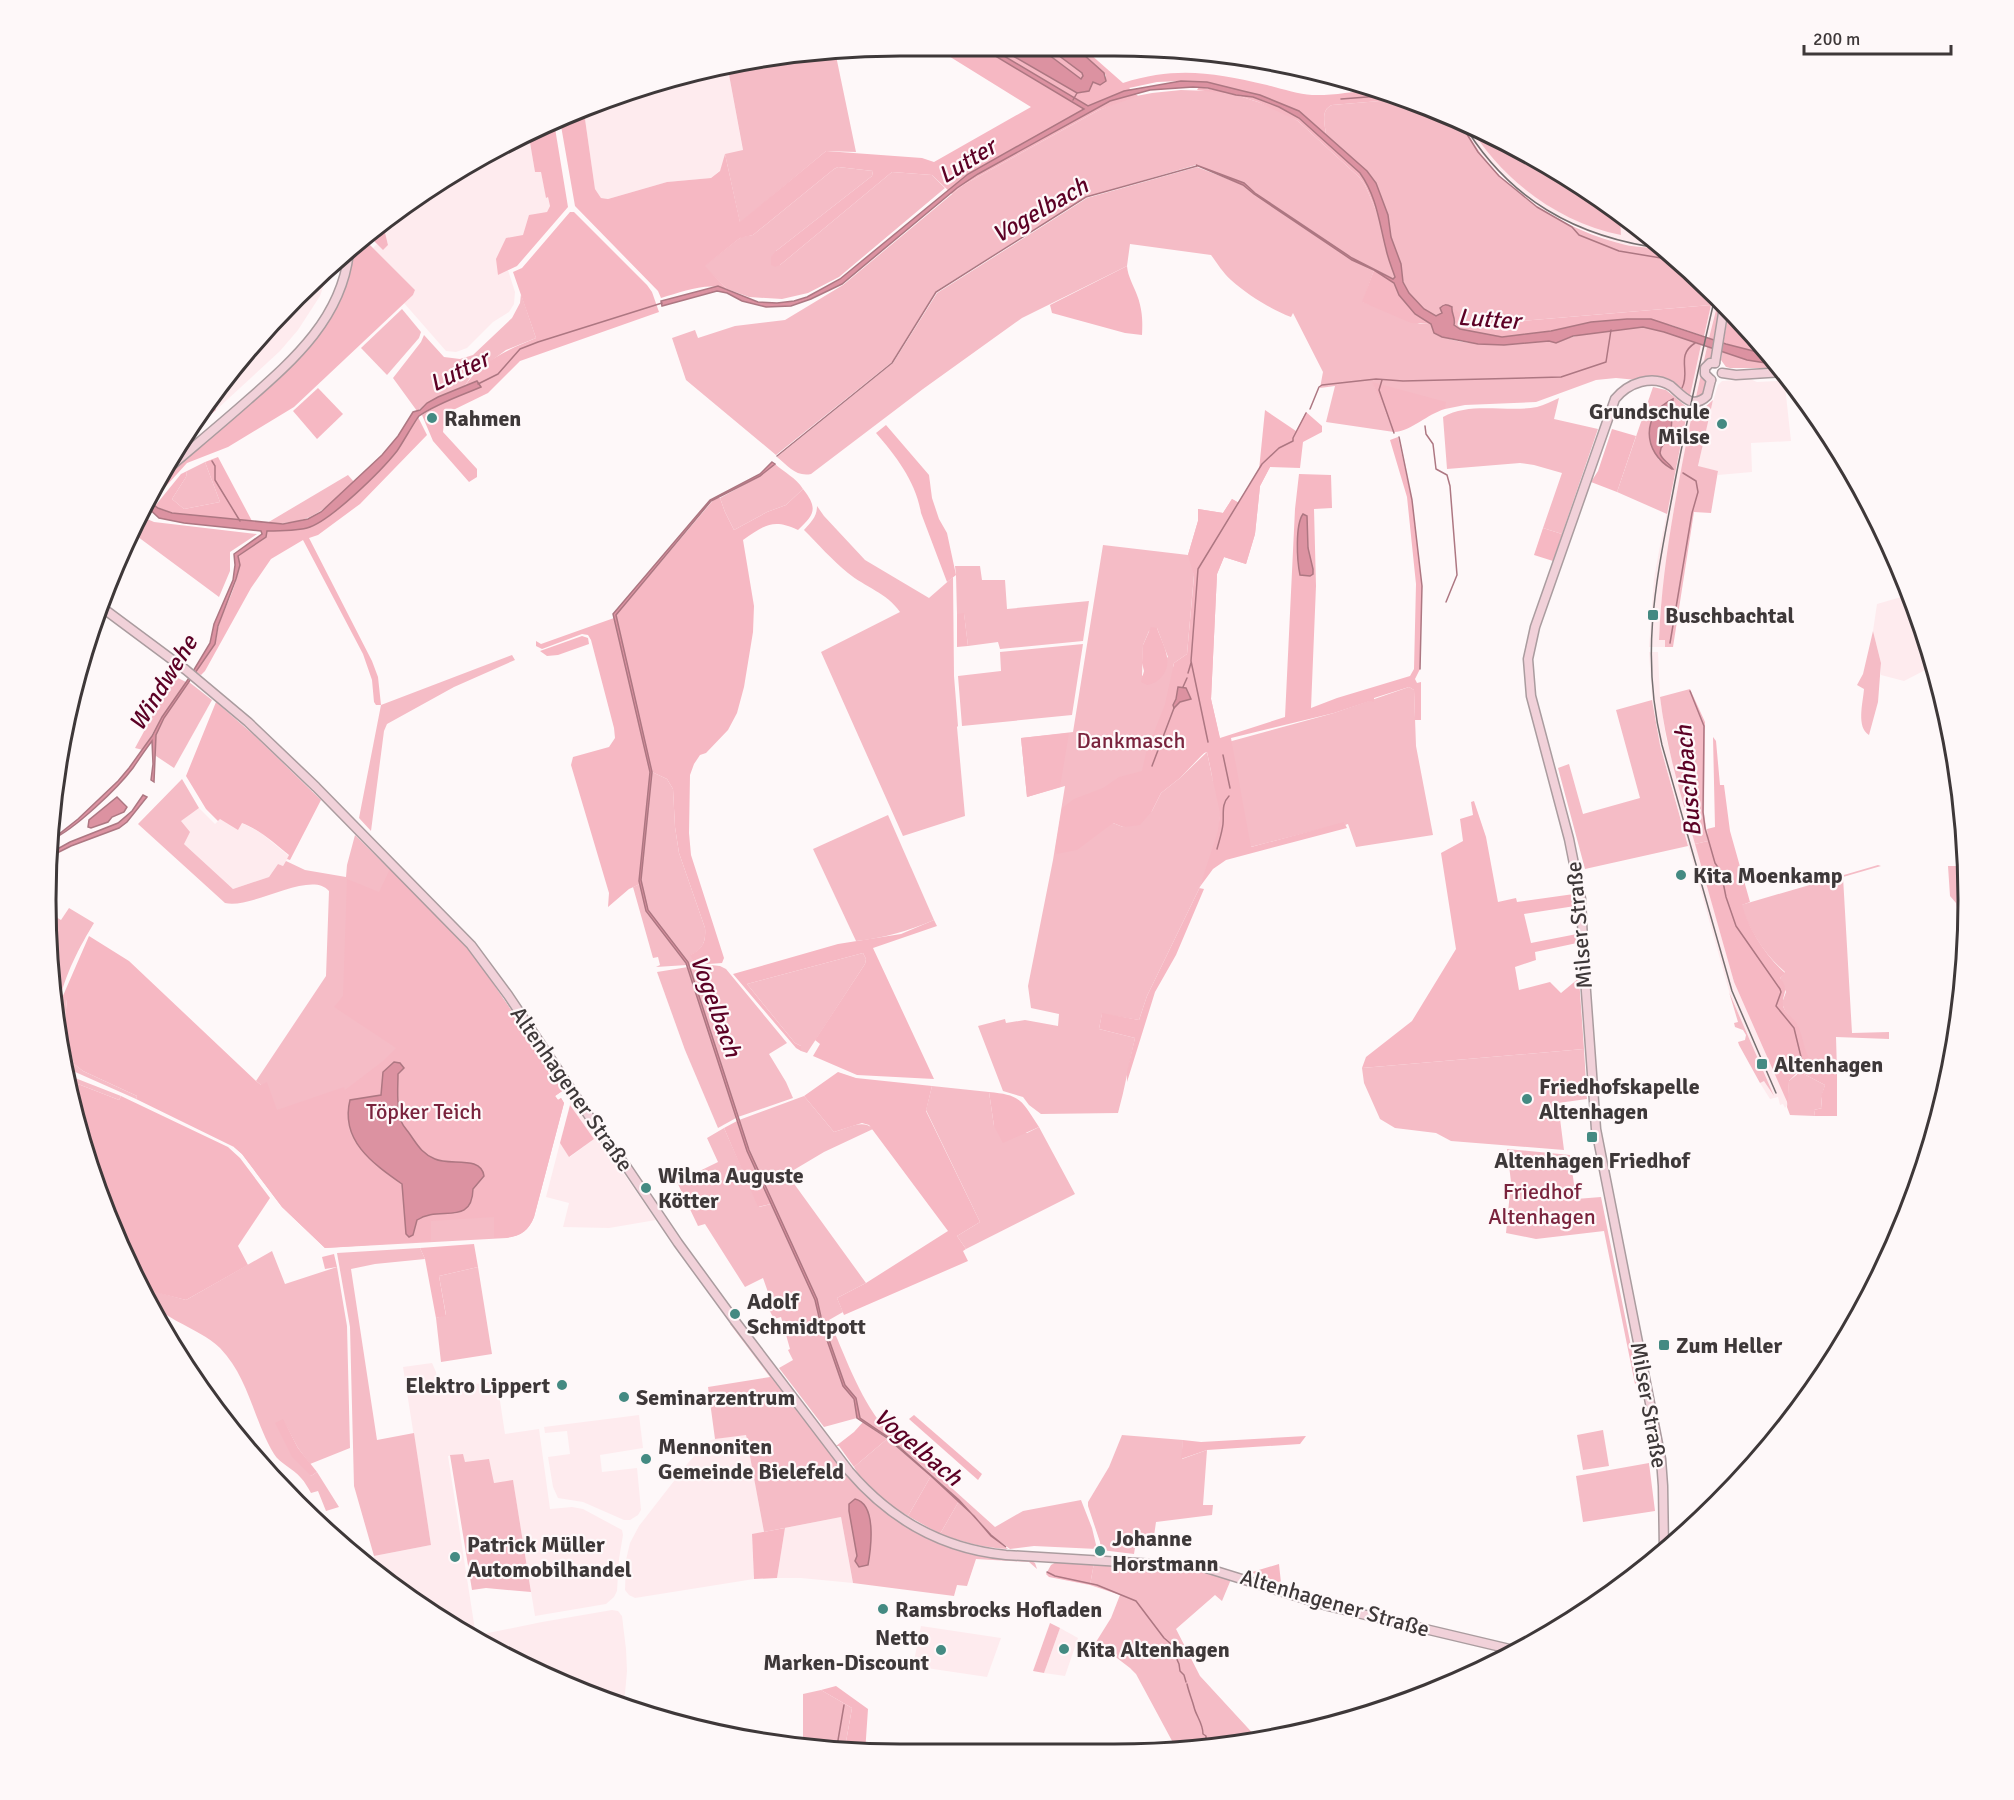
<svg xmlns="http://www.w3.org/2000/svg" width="2014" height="1800" font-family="Signika,sans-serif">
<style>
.built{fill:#feebee}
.green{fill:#f5bcc6;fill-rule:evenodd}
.forest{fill:#f6b8c3;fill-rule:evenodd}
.water{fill:#dc92a1;stroke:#ad7782;stroke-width:1.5}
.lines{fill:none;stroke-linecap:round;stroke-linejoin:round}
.stream{stroke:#ad7782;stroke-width:1.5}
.secondary-casing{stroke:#aa9c9f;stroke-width:11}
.secondary{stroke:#f1d1d9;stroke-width:8}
.tram{stroke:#756f70;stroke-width:1.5}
.poi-dot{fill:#448a82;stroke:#fef8f9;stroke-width:2}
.labels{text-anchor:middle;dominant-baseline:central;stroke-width:4.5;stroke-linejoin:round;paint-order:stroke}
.poi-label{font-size:22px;font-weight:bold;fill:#3e3839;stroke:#fef8f9;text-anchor:start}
.park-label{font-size:22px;fill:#7a233d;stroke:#fef8f9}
.street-label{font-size:22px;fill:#3e3839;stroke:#fef8f9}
.water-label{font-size:24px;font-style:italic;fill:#5c0125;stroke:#fef8f9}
.rim{fill:none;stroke:#3e3839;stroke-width:3}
</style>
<rect width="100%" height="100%" fill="#fef8f9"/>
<g class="built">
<path d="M727,64L743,151L711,178L667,182L608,199L601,198L595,189L584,112Z"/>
<path d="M1458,119L1468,124L1478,139L1504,170L1549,206L1580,222L1621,235L1620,216L1670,252L1641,248L1614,242L1579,228L1538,207L1515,189L1486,160L1476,148Z"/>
<path d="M528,131L535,172L541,171L546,197H548L550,206L547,212L523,235L498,275L508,270L515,292L514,304L509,312L493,322L467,348L456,352L446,351L404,303L413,295L415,290L373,248L377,244L383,249L388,245L382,220Z"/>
<path d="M328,273L320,296L298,330L280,351L216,410L212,396L222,379Z"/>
<path d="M1713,295L1718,300L1709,338L1704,336Z"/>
<path d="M1701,345L1707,347L1696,397L1690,396Z"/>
<path d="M1782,377H1784L1791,441L1751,443L1752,472L1718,475V471L1698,467L1709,414L1718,385L1722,381L1750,379L1757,382L1777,381Z"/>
<path d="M1688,408L1693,409L1673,515L1661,605L1659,639L1666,640L1665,647H1649L1654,579L1659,551Z"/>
<path d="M1908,595L1935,665L1904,681L1881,675V663L1873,631L1877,604Z"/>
<path d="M1649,652H1658L1660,697L1666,738L1734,982L1788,1104L1785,1108L1783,1104L1780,1105L1778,1097L1770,1099L1760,1083L1764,1080L1772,1094L1729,991L1660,745L1652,700Z"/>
<path d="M199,808L215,824L220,819L242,823L261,833L289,856L283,866L278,864L269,877L233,889L183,843L180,821Z"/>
<path d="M574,1101L583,1115L656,1220L609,1228L563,1227L569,1203L546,1197L560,1143L570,1157L594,1139L570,1105V1102Z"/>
<path d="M432,1363L436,1372L439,1389L497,1381L505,1434L539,1429L550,1509L572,1507L583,1509L622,1530L623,1535L619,1559L617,1591L614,1597L606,1604L535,1616L513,1481L493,1483L464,1462L462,1454L448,1456L475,1630L466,1632L378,1577L374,1556L431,1545L403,1367Z"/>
<path d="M639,1415L643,1448L600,1455L602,1472L637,1468L641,1510L638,1515L630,1520H624L583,1502L558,1498L553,1487L548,1457L570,1454L567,1431L545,1433L544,1427Z"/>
<path d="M746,1434L764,1532L752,1535L754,1579L635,1598L629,1595L625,1590L626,1560L630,1543L639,1526L688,1463L708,1441L715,1439Z"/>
<path d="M841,1517L853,1583L801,1578H777L785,1528Z"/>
<path d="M612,1610L618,1611L622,1616L626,1649L627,1671L624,1705L522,1667L473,1636L542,1622Z"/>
<path d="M921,1626L1001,1638L987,1677L913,1666Z"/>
<path d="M1060,1628L1078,1638L1065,1676L1044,1673Z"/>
</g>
<g class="green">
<path d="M835,51L856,152L826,151L740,223L725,154L743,150L727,64Z"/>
<path d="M1181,90L1211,91L1236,95L1258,102L1280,111L1298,121L1359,177L1365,185L1381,222L1386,250L1395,277L1394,279L1352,258L1255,193L1244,183L1196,165L1086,197L936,291L892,362L776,455L686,380L672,338L695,330L698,338L735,326L785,320L843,285L963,185L1099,110L1131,97L1152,93Z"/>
<path d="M1404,99C1417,103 1450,109 1459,120C1466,127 1470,139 1476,147C1491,170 1515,192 1538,207C1564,224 1596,238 1626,245C1639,248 1661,247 1671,253C1685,260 1702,283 1713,295L1711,305L1474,325L1447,305L1443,313L1436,316L1424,309L1409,293L1403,281L1401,264L1391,237L1388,215L1376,183L1367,171L1326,135C1325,124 1320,110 1332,105Z"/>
<path d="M1468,124L1542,160L1620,216L1621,235C1557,222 1501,179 1468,124Z"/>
<path d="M838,167L873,171L872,176L776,251L780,265L892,172L932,175L945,188L839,277L808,293L782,299L749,297L727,289L704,266L741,237L753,235L834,169Z"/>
<path d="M1197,167L1243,185L1254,194L1352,260L1374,270L1363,302L1420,324H1431C1437,352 1526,343 1549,341C1560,343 1573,336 1584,334C1605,331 1628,325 1649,328C1666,330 1685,339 1701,345L1690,396L1671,381L1661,377L1637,380L1616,378L1596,380L1536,402L1465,405L1445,409V403L1373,383L1394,432L1326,422L1335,386L1320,388L1323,372L1293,313L1291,317C1270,309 1248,295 1231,280C1223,273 1217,263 1211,255L1130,244L1127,266L1022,318L923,389L811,474C796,477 788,466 777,457L893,363L937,293L1087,198Z"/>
<path d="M521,294L536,338L506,350L472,375L464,387L427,403L417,411L393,378L421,342L424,335L444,357L460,359L473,355L512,318L520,303Z"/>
<path d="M1717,306L1720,308L1714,340L1709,338Z"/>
<path d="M402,309L421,332L419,338L387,375L361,348Z"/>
<path d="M1707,347L1713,349L1711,359L1703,375C1708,384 1707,395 1696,397Z"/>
<path d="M1722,352L1747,360L1779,365L1781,368H1730L1726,367L1721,360Z"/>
<path d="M1653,387L1666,390L1688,408L1667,514L1617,492ZM1658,408H1673L1671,433L1661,448L1660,453L1664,461L1671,466L1658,459L1651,423Z"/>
<path d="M1559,398L1554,419L1598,429L1562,534L1543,528L1562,473L1534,465L1520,463L1447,469L1443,417C1471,401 1507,413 1537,407C1544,405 1552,401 1559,398Z"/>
<path d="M1713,400L1698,466L1718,471L1711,513L1694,512L1673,647H1665V640H1659C1662,562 1678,485 1693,409L1704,408Z"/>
<path d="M205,462L220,502L184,509L172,499L186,477L187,471Z"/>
<path d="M1264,463L1270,467L1260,486L1255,534L1246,564L1224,557L1217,574L1211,699L1221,744L1334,713L1409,687L1414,690L1416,746L1433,835L1356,847L1348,824L1345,825L1344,823L1227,853L1220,816L1219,831L1211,858L1199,889L1147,996L1139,1020L1102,1014L1099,1029L1135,1038C1129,1063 1125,1088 1118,1113L1041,1114L1029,1105L1023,1097L1003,1091L978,1026L1005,1019L1006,1023L1025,1020L1058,1026L1059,1014L1031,1008L1028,986L1053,860L1065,786L1027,797L1021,738L1073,732L1103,545L1188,555L1198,521V509L1223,513L1232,499L1239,503ZM1192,564L1198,569L1192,661L1173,667L1174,663L1187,654L1194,575ZM1157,628L1168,657L1142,676L1143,645L1149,631ZM1208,750L1213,781L1207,752L1180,778L1161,793L1152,811L1123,827L1113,823Z"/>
<path d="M775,464C784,472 796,478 803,489L786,505L767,512L734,530L725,512L720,498L760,476Z"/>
<path d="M348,475L354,482C322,511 312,525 267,523Z"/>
<path d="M817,506L824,516L865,560L929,598L953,577L954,676L958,726L957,727L965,816L903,836L821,652L900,612C887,593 865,587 848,573C832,560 818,544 804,530C811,522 817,517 817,506Z"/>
<path d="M138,515L154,522L257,534L230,552V571L219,597L130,531Z"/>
<path d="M955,566H980L982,580H1005L1007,609L1089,601L1083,641L1000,649L998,642L968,646L964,614H957L956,575Z"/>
<path d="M1873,631L1881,663L1878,702L1869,735C1856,727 1863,703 1864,689L1857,685L1863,674Z"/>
<path d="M1083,644L1072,715L962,726L958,676L1001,671L1000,652Z"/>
<path d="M512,655L515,660L454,687L387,724L384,731L371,831L359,818L381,705Z"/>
<path d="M174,676L186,682L162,717L143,750L135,748Z"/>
<path d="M189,682L212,700L174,768L156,756V735L164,718Z"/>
<path d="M1690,689L1705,722L1704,813L1708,841L1695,844C1681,796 1666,747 1660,697Z"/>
<path d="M1652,700L1660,745L1688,846L1585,869L1558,768L1569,764L1583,814L1640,798L1616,710Z"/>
<path d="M652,772L667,779L673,789L675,827L679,853L705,928C706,942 703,949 691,955L695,965H689L648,910L641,880Z"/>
<path d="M182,779L199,808L181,821L190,832L184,844L233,889L269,877L278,864L283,866L286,861L305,870L346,877L347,865L355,835L451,930L474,956L565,1089L555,1096L558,1100L561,1098L564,1103L534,1217C529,1230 521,1236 507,1238L325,1248L282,1207L242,1154L234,1147L261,1085L256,1081L326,976L329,891C311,869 251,910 225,903L138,824Z"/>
<path d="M888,815L934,920C908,931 884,938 856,941L813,849Z"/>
<path d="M1878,865L1881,866L1843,877L1852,1033L1889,1032V1039L1836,1037L1837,1071L1831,1066L1813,1064L1807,1057L1797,1025L1785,1011L1782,1003L1786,992L1780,978L1785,972C1765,955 1749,930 1741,905Z"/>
<path d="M1948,866H1966L1965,910L1958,912L1956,903L1950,896Z"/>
<path d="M640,884L646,911L687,965L656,967L660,965L658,957L653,958L633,887Z"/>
<path d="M69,908L94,923C80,946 64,976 59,1004L46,911L61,920Z"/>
<path d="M863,953L866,959L865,964L807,1053L801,1051V1046L795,1043L747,984Z"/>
<path d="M711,965L720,966L726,969L787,1043L769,1054L786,1082L793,1098L738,1117L690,967Z"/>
<path d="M688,967L736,1118L718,1128L685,1050L657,972Z"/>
<path d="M1729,992L1774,1096L1764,1081L1760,1083L1739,1045L1738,1042L1745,1040L1746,1035L1743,1030L1735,1027L1734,1023L1738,1022Z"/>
<path d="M62,998L67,999L64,1028L74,1064L83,1071L137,1096L136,1099L73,1071C61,1050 59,1021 62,998Z"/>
<path d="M1584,1049L1587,1099L1558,1103L1564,1150L1451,1141L1436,1133L1395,1128L1380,1119L1364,1083L1362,1068Z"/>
<path d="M1800,1072L1825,1085L1821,1098L1822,1108L1814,1110L1815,1116L1790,1115L1787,1107L1789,1081Z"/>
<path d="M75,1078L121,1096L119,1100L78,1084L76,1127L70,1093Z"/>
<path d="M932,1086L989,1092L994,1126L1027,1133L1039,1127L1075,1194L966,1249L957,1236L980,1222L926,1110Z"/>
<path d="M804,1096L834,1132C846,1129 863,1118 873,1129L824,1152L787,1174L866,1283L837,1298L843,1312L829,1320C845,1355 858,1395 883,1426L995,1527L1023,1511L1081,1500L1092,1528L1097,1549L1034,1546L1010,1549L991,1535L1008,1549C984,1548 963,1542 940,1534L959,1501L990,1533C951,1491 908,1450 860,1418L856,1398L845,1385L821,1317L817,1299L749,1150L739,1120Z"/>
<path d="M724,1128L759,1207L771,1204L815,1300L819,1317L843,1386L854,1399L857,1418L824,1427L779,1368L793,1360L788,1350L790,1349L781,1317L774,1319L763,1298L769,1295L763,1278L745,1287L705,1224L698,1226L677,1182L718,1162L707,1138Z"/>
<path d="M1507,1149L1570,1155L1576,1199L1601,1197L1638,1381L1635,1384L1604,1231L1536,1239L1506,1233L1511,1182Z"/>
<path d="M420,1248L425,1259L375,1264L351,1269L377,1440L414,1433L431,1545L374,1556L354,1486L350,1327L337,1253Z"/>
<path d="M272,1251L285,1284L337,1267L347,1326L350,1448L310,1464L298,1448L283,1420L311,1476L317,1472L339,1507L326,1511L318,1491L311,1493C308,1488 305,1482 301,1478C293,1468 280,1464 274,1454C253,1419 249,1378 220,1348C198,1326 151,1317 142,1288L186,1300Z"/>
<path d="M478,1267L492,1354L441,1362L436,1318L446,1315L439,1276Z"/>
<path d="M730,1324H732L846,1471L918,1532L1030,1560L1035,1563L1037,1569L1029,1562L976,1559L967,1586L957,1585L954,1596L853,1583L841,1517L764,1532L746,1435L715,1439L708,1387L770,1377ZM870,1517V1547L855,1561L857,1556Z"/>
<path d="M1603,1430L1609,1466L1583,1470L1577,1435Z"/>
<path d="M1122,1435L1183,1440L1182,1459L1207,1450L1203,1505H1213L1212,1515L1156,1522L1154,1536L1137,1535L1134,1554L1101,1550L1100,1542L1088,1506V1502L1109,1467Z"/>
<path d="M887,1439L931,1476L908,1516C889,1505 865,1487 854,1467Z"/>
<path d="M463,1454L465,1462L489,1459L494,1483L513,1480L531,1592L486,1588L472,1590L450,1455Z"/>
<path d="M1649,1463L1655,1511L1583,1522L1576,1476Z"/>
<path d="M1094,1563L1192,1568L1232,1577L1222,1601L1215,1595L1176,1629L1200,1676L1258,1739L1178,1752L1136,1674L1130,1668L1096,1642L1111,1618L1120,1595L1090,1585Z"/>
<path d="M1050,1623L1060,1628L1044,1673L1033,1671Z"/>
<path d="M821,1690L852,1708L844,1753L803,1746V1694Z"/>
</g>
<g class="forest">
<path d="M931,45L996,46L1077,93H1082L1093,82L1106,81V75L1074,46H1081L1123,83C1178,66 1213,73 1267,85C1282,89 1298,94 1312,95C1334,96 1356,90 1377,91C1386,92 1395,96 1404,99L1332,105C1320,110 1325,124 1326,135L1299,111L1260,95L1243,91L1207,82L1181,81L1157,82L1129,88L1138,96L1099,110L963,185L952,194L932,175L892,172L780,265L775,267L771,265V257L776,251L872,176L873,171L838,167L834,169L753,235L740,238L705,266L727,289C705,282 683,292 661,298L658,291L575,206L560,120L584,112L595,189L601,198L608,199L667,182L711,178L720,171L725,154L740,222L826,151L922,158L934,162L1031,107Z"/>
<path d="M1037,46H1046L1082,73L1083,78H1079Z"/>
<path d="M1199,87L1253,97L1279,107L1299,118L1360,173L1372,191L1381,222L1365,185L1359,177L1298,121L1258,102L1236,95L1197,90Z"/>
<path d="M554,122L568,207L517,266L498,275L496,259L506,238L523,235L529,215L547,212L550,206L548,197L546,198L541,172H535L528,131Z"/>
<path d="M570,212H574L647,285L652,292L659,312L520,361L488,393L445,414L443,432L477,469V477L469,482L433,441L422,415L442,403L480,387L477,381L464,387C480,362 509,349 536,338L513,272L522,268Z"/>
<path d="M382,220L388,245L383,250L367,234Z"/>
<path d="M363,238L415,290L413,295L294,407L228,447L187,463L157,496L152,492L156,485L274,384L312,345L335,310L344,289L353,248Z"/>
<path d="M1127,266C1128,277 1133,284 1137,295C1142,308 1143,320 1142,335L1125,333L1052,313L1050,305Z"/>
<path d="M1374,270L1394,283L1399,295L1415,314L1431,324L1411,323L1362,302Z"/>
<path d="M1711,305L1704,336L1671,325L1641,319L1591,322L1551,331L1502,337L1460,329L1454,325C1455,318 1451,314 1452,307L1474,325Z"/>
<path d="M1729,311L1769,355L1723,343Z"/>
<path d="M1372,382L1446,402L1445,409C1427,414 1412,431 1394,432Z"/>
<path d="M318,388L343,414L317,439L293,411Z"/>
<path d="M212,396L216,410L187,435Z"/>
<path d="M1265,410L1296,431L1306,412L1322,426V432L1303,442L1300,468L1270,467L1260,486L1255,534L1246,564L1224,557L1217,574L1211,699L1220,738L1285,717L1295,509L1299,474L1331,475L1332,508L1314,509L1316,586L1311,708L1337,698L1410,676L1414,669L1416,584L1407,497L1390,440L1398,437L1412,501L1422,586L1420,669L1415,679L1417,683L1421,682V720H1415L1414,690L1409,687L1374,698V702L1370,701L1334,713L1231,738L1251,847L1344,822L1347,828L1226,860L1213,869L1199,888L1204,889L1176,955L1155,992L1127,1082V1071L1135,1038L1099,1029L1102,1013L1139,1020L1147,996L1199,889L1218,831L1220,813L1207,752L1204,753L1180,778L1161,793L1152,811L1140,825L1123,827L1113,823L1077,850L1057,854L1055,851L1062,808L1074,799L1103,788L1119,777L1142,771L1146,753L1165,704L1174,663L1187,654L1194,576L1188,555L1198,521V509L1223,513L1232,499L1239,503L1259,470Z"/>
<path d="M418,417L427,435L360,504L318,535L309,538L372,661L378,677L381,705H376L374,702L372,680L363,654L303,540L271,559L251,588L205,671L201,675L196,672C201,662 211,653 215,643C217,638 217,630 219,625C226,603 242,579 238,556L252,547L266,531H282L327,518Z"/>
<path d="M886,425L929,475L932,498L939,519L947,533L956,575L947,582L921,513C916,482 896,456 876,433Z"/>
<path d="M1612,429L1636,436L1617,492L1591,482L1598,471Z"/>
<path d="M218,457L252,521L172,513L155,506L181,474L187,471L186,477L172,499L184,509L220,502L205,462Z"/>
<path d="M803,489C818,508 815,514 798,530C773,518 765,525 743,540L754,606L753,632L744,687L737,713L728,730L706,753L700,755L694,764L690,775L689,833L691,855L724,958L722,963L695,965L690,955C703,949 706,942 705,928L679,853L675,827L673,789L667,779L652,772L616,615L715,498H720L725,512L734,530L767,512L786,505Z"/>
<path d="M1543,528L1562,534L1553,561L1534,555Z"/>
<path d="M964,613L968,646L957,647V614Z"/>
<path d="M614,618L650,772L640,884L629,889L608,907L609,893L571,765L573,757L609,747L615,738L614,728L591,640L588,635L582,634L542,649L536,646V641L541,644Z"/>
<path d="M1151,627L1157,628C1162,643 1174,661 1163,675C1158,681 1154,684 1147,685L1141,682L1144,671L1142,663L1143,645Z"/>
<path d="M582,636L588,638L589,644L558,655L547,656L540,651Z"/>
<path d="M216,702L255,736L321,800L290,860L287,859L289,855C274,843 260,830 242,823L238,830L220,819L218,821L206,809L186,776Z"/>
<path d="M1069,733L1060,787L1027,797L1021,738Z"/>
<path d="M1713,737L1716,741L1720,785H1724L1730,831L1750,902L1742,905C1749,930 1766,956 1785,973L1780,978C1790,991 1782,993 1783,1005C1784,1013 1793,1017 1797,1024C1804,1037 1803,1052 1813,1064L1831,1066L1837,1071V1116H1815L1814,1110L1822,1108L1821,1096L1825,1085L1800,1072L1797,1073L1789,1081L1788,1104L1734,982L1695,844L1708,841L1707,829L1715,827Z"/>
<path d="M1474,801L1486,837L1498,902L1516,898L1517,902L1574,894L1575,906L1524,914L1531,943L1577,934V943L1535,952L1536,960L1515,967L1519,990L1550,982L1561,993L1579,978L1584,1049L1362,1068L1366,1057L1412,1021L1456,949L1441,853L1463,841L1460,819L1473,815L1471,802Z"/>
<path d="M390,869L474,956L565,1089L555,1096L558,1100L561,1098L564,1103L534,1217C527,1236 513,1238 494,1238V1217L431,1221V1241L325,1248L282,1207L242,1154L234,1147L136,1099L137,1096L83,1071L74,1064L64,1028L67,1000L62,998L89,936L129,961L256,1081L261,1085L267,1082L277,1110L344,1087L345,1090L383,1061L396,1048L334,1007L343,996L347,879L379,892ZM394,1062L403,1070L398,1074L400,1118L416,1145L433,1159L449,1163L474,1164L484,1172L483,1179L474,1186L473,1194L456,1214C435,1213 416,1210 413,1235L406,1234L402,1184C385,1172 351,1147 348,1126C347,1118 348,1109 349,1102L381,1095L383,1072Z"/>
<path d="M934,920L937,926L873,948L934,1079L857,1075L813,1056L820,1044L815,1040L865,964L866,959L863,953L747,984L795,1043L801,1046V1051L796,1048L733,974L838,944L901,934Z"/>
<path d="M838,1072L856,1078L932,1086L926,1111L980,1222L957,1236L966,1249L963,1251L968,1261L844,1315L837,1298L866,1283L948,1231L869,1125L862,1123L834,1132L804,1096Z"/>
<path d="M78,1084L119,1100L121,1096L228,1147L240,1158L270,1198L238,1246L248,1265L186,1300L142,1289L144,1295L133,1278L76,1127Z"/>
<path d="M989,1092C1022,1095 1022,1101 1039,1127L1003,1143L994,1126Z"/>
<path d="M570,1105L594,1139L569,1157L560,1143Z"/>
<path d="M737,1121L747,1151L771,1204L758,1207L724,1128Z"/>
<path d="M474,1244L478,1267L439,1276L446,1316L436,1318L425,1259L420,1248Z"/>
<path d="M334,1254L337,1267L325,1269L322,1257Z"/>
<path d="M914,1415L982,1474L978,1480L909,1419Z"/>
<path d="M283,1419L298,1448L317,1472L311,1476L292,1457L275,1423Z"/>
<path d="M863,1422L887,1439L854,1467L839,1446H836L854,1432Z"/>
<path d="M1306,1436L1300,1444L1207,1450L1181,1459L1183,1440L1201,1442Z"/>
<path d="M931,1476L959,1501L940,1534L908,1516Z"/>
<path d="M785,1528L777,1578L754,1579L752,1534Z"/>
<path d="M1058,1561L1094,1563L1090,1585L1049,1577L1046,1574L1051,1565Z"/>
<path d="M1279,1564L1281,1583L1250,1572H1252Z"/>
<path d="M836,1686L868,1709L865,1753H844L852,1708L821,1690Z"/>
</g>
<g class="water">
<path d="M996,46H1037L1081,79L1083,76L1082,73L1046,46H1074L1104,73L1106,81L1100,85L1093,82L1089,91L1077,93Z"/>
<path d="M989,47L1088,106L1124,91L1181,81L1207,82L1243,91L1260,95L1299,111L1367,171L1376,183L1388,215L1391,237L1401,264L1403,282L1409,293L1424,309L1436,316L1442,313L1440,308C1444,304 1446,304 1452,307C1451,314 1456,317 1454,325L1460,329L1502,337L1551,331L1591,322L1627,319H1651L1726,344L1769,355L1779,365L1747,360L1664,332L1643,327L1573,336L1556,343L1549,341L1504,345L1478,344L1442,337L1434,333L1431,324L1415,314L1399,295L1394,283L1374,270L1352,260L1254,194L1243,185L1196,165L1244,183L1255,193L1352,258L1393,279L1395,277C1392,268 1388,259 1386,249C1379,222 1377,197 1360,173L1299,118L1279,107L1253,97L1236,95L1208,88L1193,87L1150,90L1110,101L978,174L957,188L842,284L811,299L791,306L766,307L742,301L727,293L717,291L662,306L661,301L718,286L758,302L777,303L794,301L807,297L840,279L968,174L1084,109L987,51Z"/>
<path d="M477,381L481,387C460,396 438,403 419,416C416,419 402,444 397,451C382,470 330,522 307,528C295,531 280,531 267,531L266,537L238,556L240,565L236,579L218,626L215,644L164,718L156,735L154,782L151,780L153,764L152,741C145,750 139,759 133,768C117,789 75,829 51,840V838L59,834L78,819L118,781L129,768L152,736L162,717L189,678L210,643L214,624L233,580L235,565L234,554L262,534L261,531L184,523L159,518L144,504L147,500L158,508L172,513L283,524L308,519L321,512L382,455L398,436L413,412L420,410L427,403L438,397Z"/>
<path d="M1673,399L1671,433L1661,448L1660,453C1662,461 1669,462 1673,469H1672C1642,452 1641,414 1673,399Z"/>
<path d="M772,462L775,464L760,476L711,501L616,615L652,772L641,880L648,910L688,962L749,1150L817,1299L821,1317L845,1385L856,1398L860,1418L888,1437L959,1500L991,1535L1006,1547L991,1536L974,1516L931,1476L887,1438L857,1418L854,1399L843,1386L819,1317L815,1300L747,1151L686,963L646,911L639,881L650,772L613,614L710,500L760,474Z"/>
<path d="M1303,514L1307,516L1308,548L1313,569V574L1310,576L1300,575C1297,561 1295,525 1303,514Z"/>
<path d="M1178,687L1186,688L1191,699L1180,702L1174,708L1173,705L1176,699Z"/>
<path d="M143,795L147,797L127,822L119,828L71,846L49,857L50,853L70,842L118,823L132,811Z"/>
<path d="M117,797L127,807L124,812L112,817L108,822L91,828L88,827L89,820Z"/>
<path d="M394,1062L400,1063L404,1068L398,1074C398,1088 396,1107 401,1121C403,1126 406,1129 409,1133C417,1144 421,1153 435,1159C450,1166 481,1155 484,1176L473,1189C472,1227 439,1205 417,1220L413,1235L409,1237L406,1234L402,1184C372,1163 340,1140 350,1100L381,1095L383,1072Z"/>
<path d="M855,1499C877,1504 871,1548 868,1565L859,1567L855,1561L857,1556L849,1511V1504Z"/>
</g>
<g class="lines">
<g class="stream">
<path d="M1341,99L1393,95"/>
<path d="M1073,100L1077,93"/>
<path d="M1457,118L1478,152L1499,176L1537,207L1572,227L1579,235L1619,251L1667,259H1680"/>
<path d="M1382,380L1379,390L1394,433"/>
<path d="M478,384L498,374L520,349L538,342L662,303"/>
<path d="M1682,388C1691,371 1675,356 1695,343"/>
<path d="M1310,409L1319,387L1322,385L1376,379L1403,381L1561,377L1606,362L1611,330"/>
<path d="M1425,426L1426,434L1433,444L1436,469L1447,475L1450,486L1457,575L1446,602"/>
<path d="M1399,437L1412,500L1422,586L1420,669"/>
<path d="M777,456L892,363L936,292L1086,197L1197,166"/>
<path d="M212,461L215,466V480L240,521"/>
<path d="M1670,643L1692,513L1698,492L1696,481L1683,473"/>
<path d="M1188,673L1191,663"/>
<path d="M1183,687L1187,678"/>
<path d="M1690,691L1704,726L1703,812L1705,828L1715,863L1721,872L1726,897L1736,926L1780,989L1781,992L1776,1006L1794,1028L1802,1061"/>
<path d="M1208,742L1191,661L1198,569L1262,464L1279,448L1293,441V438L1306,413"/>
<path d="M1223,755L1230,788"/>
<path d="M1152,766L1174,708"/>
<path d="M1217,849C1219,841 1222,833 1223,824C1224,814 1221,804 1229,796"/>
<path d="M1047,1572L1055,1576L1097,1585L1136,1601L1164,1638L1171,1644L1176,1653L1175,1655L1179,1664L1180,1671L1184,1675L1186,1682"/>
<path d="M1187,1684C1189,1693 1192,1699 1194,1707C1196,1716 1203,1723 1203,1734L1206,1736V1740L1210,1747"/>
<path d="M836,1752L844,1705"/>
</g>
<defs>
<g id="secondary">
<path d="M1715,363L1724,307"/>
<path d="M1722,373L1736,375L1786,372"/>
<path d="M1711,380L1705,374V368L1710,363H1715"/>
<path d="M165,471C193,447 221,424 248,400C295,359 342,317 349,252"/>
<path d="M104,609L186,670L248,722L316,787L471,945L508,995L599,1131L626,1166L678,1243L735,1321L849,1471C890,1519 943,1549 1006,1555L1203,1567L1328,1606L1518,1651"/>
<path d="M1664,1550L1663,1486L1661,1459L1596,1129L1584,964L1581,899L1569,839L1531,696L1528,659L1535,627L1615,399C1628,383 1652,374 1671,386C1677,391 1683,398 1690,401C1697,403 1702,401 1707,396L1711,380"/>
</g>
</defs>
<use href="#secondary" class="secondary-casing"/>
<use href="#secondary" class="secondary"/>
<g class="tram">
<path d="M1461,120C1507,199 1576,238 1666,249"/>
<path d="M1715,297C1700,362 1685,427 1673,492C1656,581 1640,654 1662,745L1732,991L1776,1093"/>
</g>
</g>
<g class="poi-dot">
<circle cx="432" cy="418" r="6"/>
<circle cx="1722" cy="424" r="6"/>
<rect x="1647" y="609" width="12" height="12" rx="3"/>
<circle cx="1681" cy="875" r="6"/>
<rect x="1756" y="1058" width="12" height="12" rx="3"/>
<circle cx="1527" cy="1099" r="6"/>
<rect x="1586" y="1131" width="12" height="12" rx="3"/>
<circle cx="646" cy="1188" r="6"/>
<circle cx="735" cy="1314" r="6"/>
<rect x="1658" y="1339" width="12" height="12" rx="3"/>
<circle cx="562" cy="1385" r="6"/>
<circle cx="624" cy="1397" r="6"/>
<circle cx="646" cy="1459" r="6"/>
<circle cx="1100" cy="1551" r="6"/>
<circle cx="455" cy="1557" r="6"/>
<circle cx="883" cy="1609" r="6"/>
<circle cx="1064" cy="1649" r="6"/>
<circle cx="941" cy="1650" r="6"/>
</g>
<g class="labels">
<g class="poi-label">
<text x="1710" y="411" text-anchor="end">Grundschule<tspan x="1710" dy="25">Milse</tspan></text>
<text x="444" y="418">Rahmen</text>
<text x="1665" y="615">Buschbachtal</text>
<text x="1693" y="875">Kita Moenkamp</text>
<text x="1774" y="1064">Altenhagen</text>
<text x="1539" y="1086">Friedhofskapelle<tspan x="1539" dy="25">Altenhagen</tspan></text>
<text x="1592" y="1160" text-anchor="middle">Altenhagen Friedhof</text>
<text x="658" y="1175">Wilma Auguste<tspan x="658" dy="25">Kötter</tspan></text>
<text x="747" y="1301">Adolf<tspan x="747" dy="25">Schmidtpott</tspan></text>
<text x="1676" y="1345">Zum Heller</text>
<text x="550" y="1385" text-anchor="end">Elektro Lippert</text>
<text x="636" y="1397">Seminarzentrum</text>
<text x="658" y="1446">Mennoniten<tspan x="658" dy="25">Gemeinde Bielefeld</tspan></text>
<text x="1112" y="1538">Johanne<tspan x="1112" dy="25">Horstmann</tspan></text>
<text x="467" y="1544">Patrick Müller<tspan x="467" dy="25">Automobilhandel</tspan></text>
<text x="895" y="1609">Ramsbrocks Hofladen</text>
<text x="929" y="1637" text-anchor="end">Netto<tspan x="929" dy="25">Marken-Discount</tspan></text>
<text x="1076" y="1649">Kita Altenhagen</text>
</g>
<g class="park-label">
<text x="1131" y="740">Dankmasch</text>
<text x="424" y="1111">Töpker Teich</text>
<text x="1542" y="1191">Friedhof<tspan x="1542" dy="25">Altenhagen</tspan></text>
</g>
<g class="street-label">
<text transform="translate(1579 925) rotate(-95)">Milser Straße</text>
<text transform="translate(572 1089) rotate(55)">Altenhagener Straße</text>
<text transform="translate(1649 1405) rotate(80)">Milser Straße</text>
<text transform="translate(1335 1603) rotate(16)">Altenhagener Straße</text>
</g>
<g class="water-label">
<text transform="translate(967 161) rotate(-32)">Lutter</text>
<text transform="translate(1040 210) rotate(-30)">Vogelbach</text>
<text transform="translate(1489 319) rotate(4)">Lutter</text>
<text transform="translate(459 371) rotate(-26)">Lutter</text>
<text transform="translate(163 683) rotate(-58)">Windwehe</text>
<text transform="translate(1688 781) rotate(-95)">Buschbach</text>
<text transform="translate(716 1006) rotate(70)">Vogelbach</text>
<text transform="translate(918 1447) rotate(40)">Vogelbach</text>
</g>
</g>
<path d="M0 0H2014V1800H0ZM900 56H1114A844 844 0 0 1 1958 900V900A844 844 0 0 1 1114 1744H900A844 844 0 0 1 56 900V900A844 844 0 0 1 900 56Z" fill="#fef8f9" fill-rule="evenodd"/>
<path class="rim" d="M900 56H1114A844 844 0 0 1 1958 900V900A844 844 0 0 1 1114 1744H900A844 844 0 0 1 56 900V900A844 844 0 0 1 900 56Z"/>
<path d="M1804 45v9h147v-9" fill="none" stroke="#3e3839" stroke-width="3"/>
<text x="1813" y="45" font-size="18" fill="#3e3839" stroke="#fef8f9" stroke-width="4.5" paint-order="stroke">200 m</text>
</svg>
